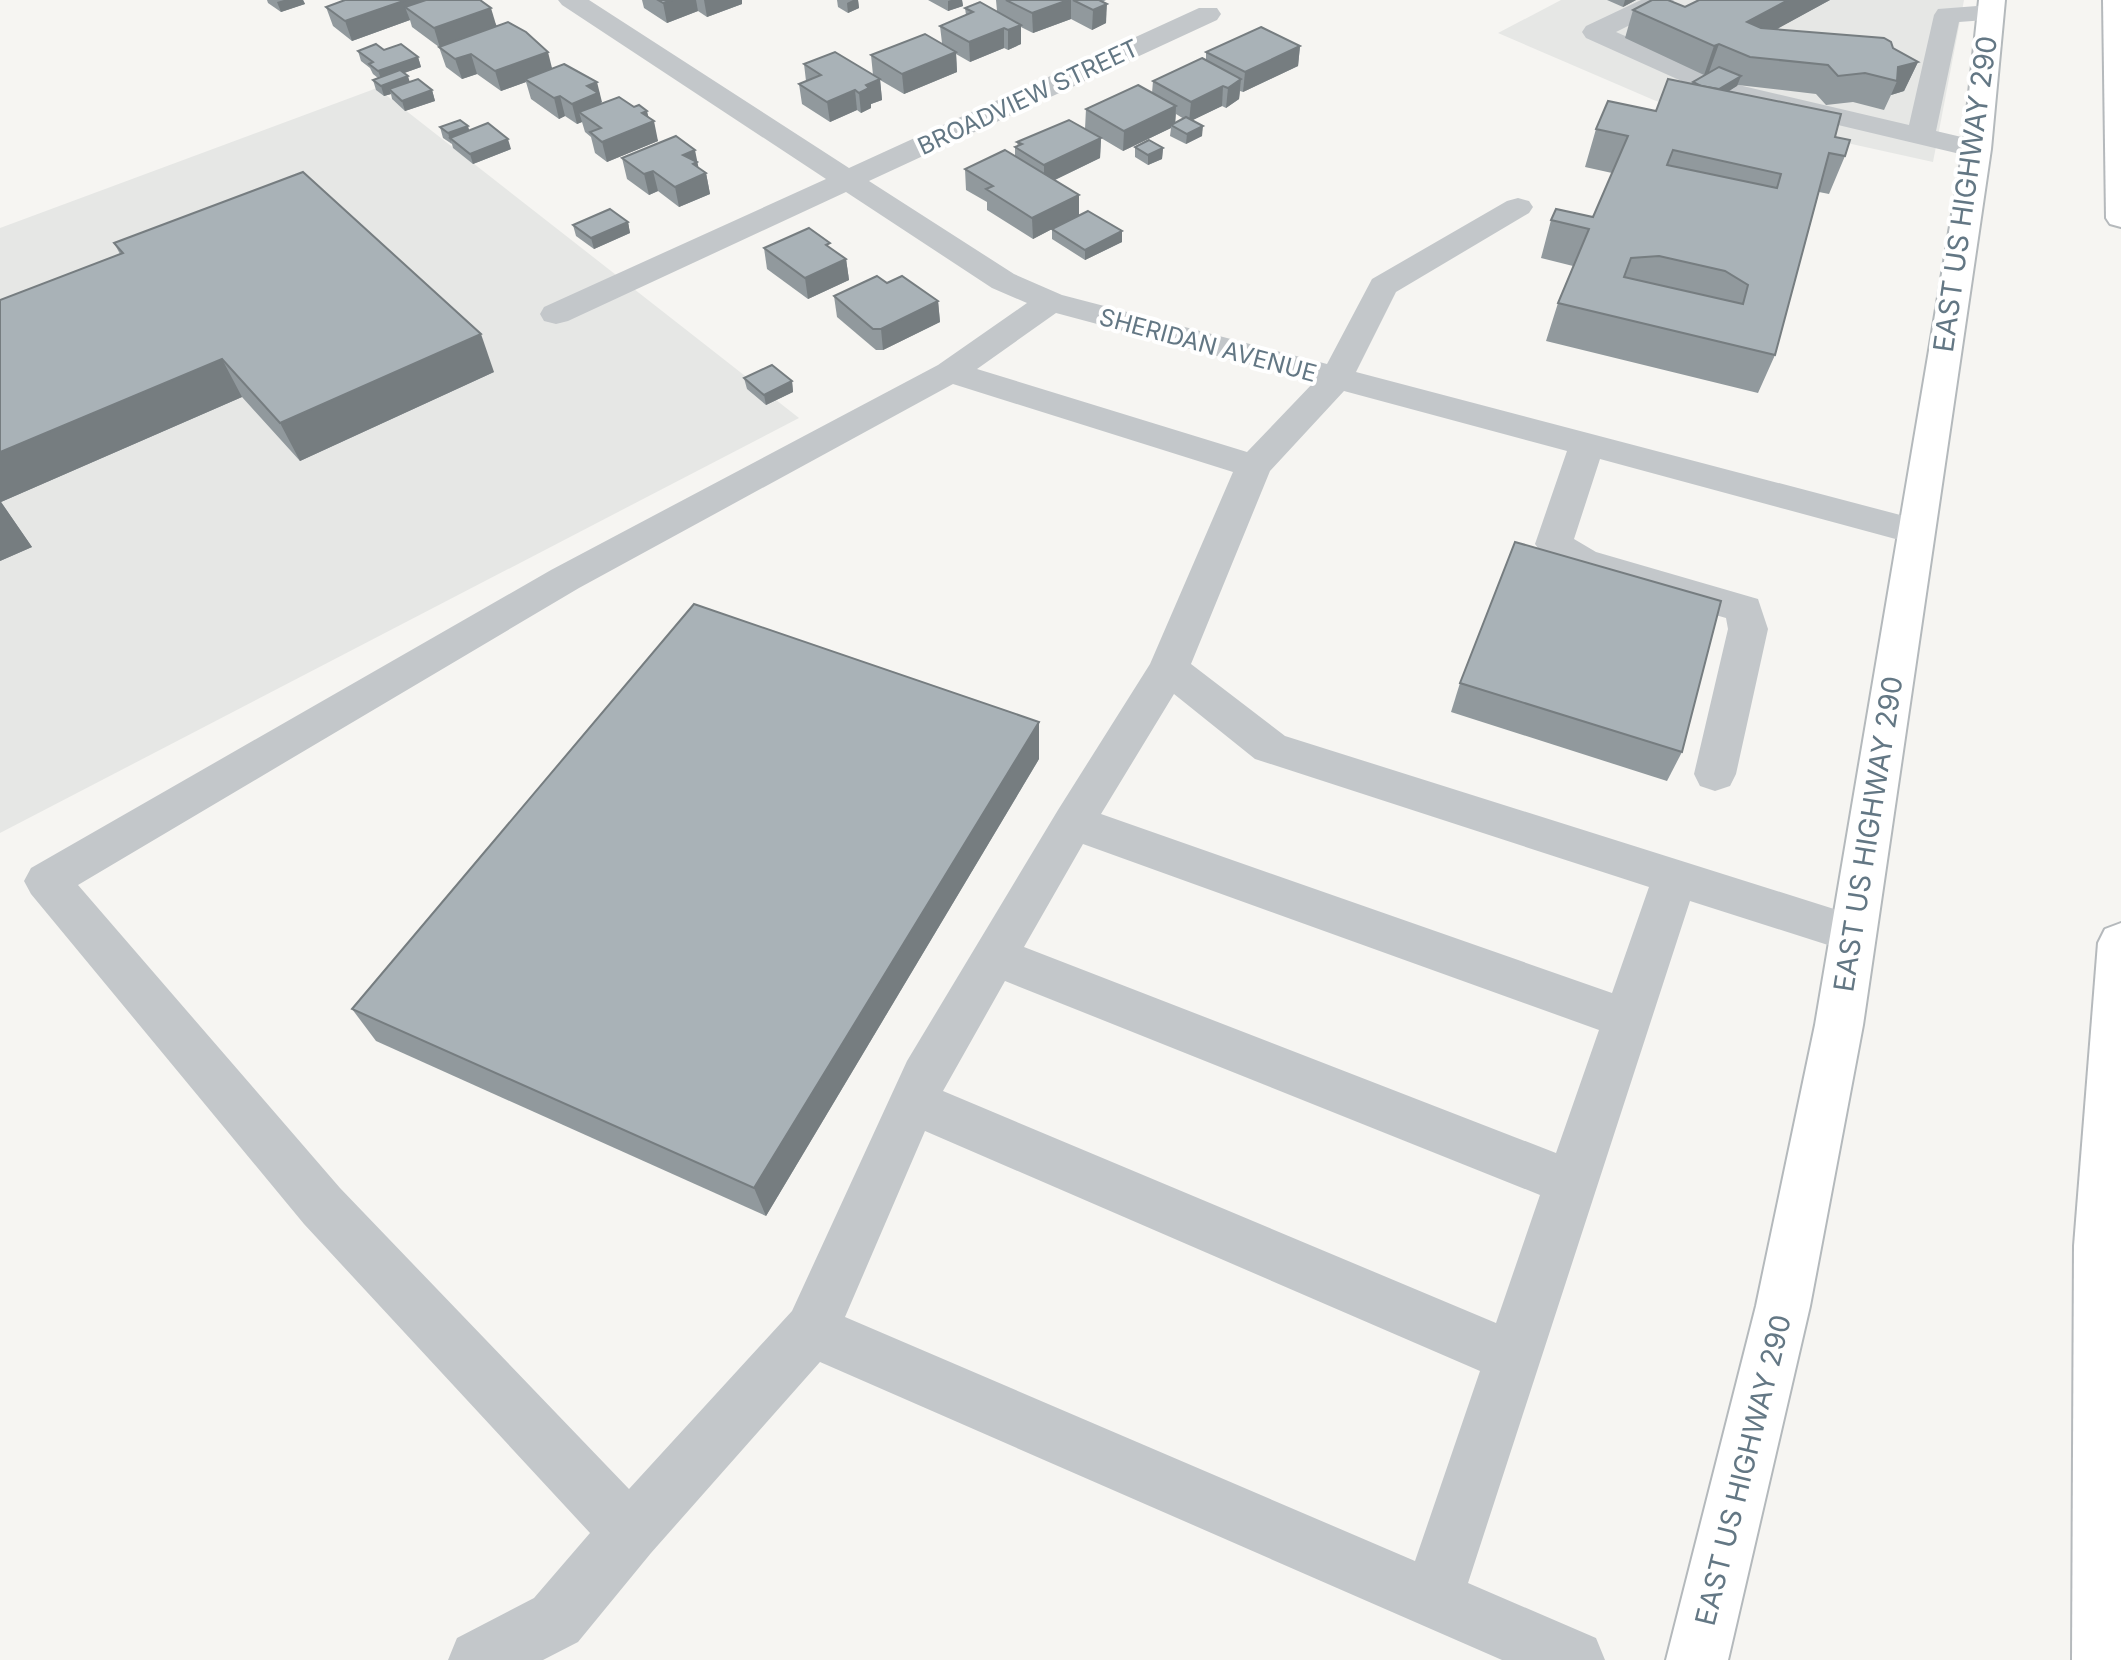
<svg xmlns="http://www.w3.org/2000/svg" width="2121" height="1660" font-family="Inter,sans-serif">
<style>
.built{fill:#e6e7e5}
.lines{fill:none;stroke-linecap:round;stroke-linejoin:round}
.major-casing{stroke:#b4b9bc;stroke-width:4}
.highway-casing{stroke:#b5b9bc;stroke-width:4}
.minor{fill:#c3c7ca;fill-rule:evenodd}
.major{fill:#fff;fill-rule:evenodd}
.highway{fill:#fff;fill-rule:evenodd}
.wall{fill:#91999d;fill-rule:evenodd}
.shaded-wall{fill:#767d80}
.building{fill:#a9b2b7;stroke:#767d80;stroke-width:2;fill-rule:evenodd}
.labels{text-anchor:middle;dominant-baseline:central;stroke-width:8;stroke-linejoin:round;paint-order:stroke}
.far-street-label{font-size:24px;fill:#637784;stroke:#fff}
.street-label{font-size:28px;fill:#637784;stroke:#fff}
</style>
<rect width="100%" height="100%" fill="#f6f5f2"/>
<g class="built">
<path d="M1561,0H1964L1933,162L1656,101L1498,33Z"/>
<path d="M377,88L799,418L0,833V228Z"/>
</g>
<g class="lines">
<defs>
<path id="major" d="M1979,0H2005L1991,149L1863,1025L1810,1306L1728,1660H1666L1756,1306L1815,1025L1963,149Z"/>
<g id="highway">
<path d="M2103,0H2121V227L2110,224L2106,218Z"/>
<path d="M2121,923V1660H2072L2074,1246L2098,943L2105,929Z"/>
</g>
</defs>
<use href="#major" class="major-casing"/>
<use href="#highway" class="highway-casing"/>
<g class="minor">
<path d="M558,0H589L849,168L1199,8H1217L1221,14L1217,20L869,181L1014,274L1062,295L1327,364L1372,279L1507,201L1518,198L1529,201L1533,207L1529,213L1396,292L1356,372L1927,522L1933,531L1927,540L1914,544L1600,459L1574,539L1596,552L1758,599L1768,629L1736,774L1730,786L1715,791L1700,786L1694,774L1728,629L1726,618C1685,605 1555,577 1535,544L1567,451L1344,391L1270,471L1191,664L1285,736L1853,915L1869,920L1876,934L1869,948L1853,953L1690,901L1468,1583L1596,1638L1605,1660H1502L820,1362L651,1553L578,1642L543,1660H448L457,1638L534,1598L590,1533L304,1224L31,894L24,881L31,868L551,570L938,365L1027,303L992,288L846,192L568,321L556,324L544,321L540,314L544,307L826,179L562,5ZM1056,313L1314,382L1247,452L977,369ZM953,384L1233,472L1150,664L1058,810L907,1061L792,1311L629,1489L340,1188L78,885L579,588ZM1174,694L1255,759L1649,887L1612,993L1101,814ZM1083,844L1599,1030L1556,1153L1024,947ZM1005,981L1540,1195L1496,1323L943,1091ZM925,1131L1480,1371L1415,1561L845,1317Z"/>
<path d="M1641,0H1674L1670,5L1616,32L1717,76L1721,82L1717,88L1707,90L1697,88L1586,38L1582,32L1586,26Z"/>
<path d="M1990,5L1999,7L2003,13L1999,19L1959,22L1936,131L1987,143L1991,149L1987,155L1977,158L1720,97L1716,91L1720,85L1730,83L1909,125L1934,15L1938,9Z"/>
</g>
<use href="#major" class="major"/>
<use href="#highway" class="highway"/>
</g>
<g class="wall">
<path d="M267,0H303L305,4L281,12L268,3Z"/>
<path d="M480,0L497,26L552,68L602,102L600,104L648,117L658,141L607,162L595,153L591,137L585,132L582,122L577,124L565,116L559,119L531,99L526,82L501,91L477,74L462,79L446,67L439,47L412,27L410,20L352,41L333,26L326,7Z"/>
<path d="M642,0H742V4L707,17L698,11L667,23L644,8Z"/>
<path d="M837,0H858L859,8L848,13L838,7Z"/>
<path d="M928,0H962L963,6L948,11Z"/>
<path d="M996,0H1106L1102,2L1106,23L1092,30L1071,19L1033,33L1021,27V44L1008,50L1004,48L970,62L956,54L957,72L904,94L880,80L882,100L871,104V108L861,113L857,110L830,122L802,104L799,84L806,81L804,64L873,75L871,55L942,43L940,26L966,15L965,8L997,11Z"/>
<path d="M1607,0H1636L1623,7Z"/>
<path d="M1830,0L1776,29L1893,48L1918,62L1904,91L1891,95L1884,110L1853,102L1826,105L1816,94L1738,85L1729,91L1835,137L1845,156L1829,194L1819,192L1775,355L1758,393L1546,341L1558,303L1573,266L1541,258L1551,220L1593,217L1612,173L1585,167L1596,129L1656,111L1692,84L1693,82L1704,75L1625,38L1633,10Z"/>
<path d="M1300,46L1298,66L1243,92L1240,91L1239,99L1226,108L1222,106L1192,120L1202,136L1186,144L1170,136L1171,128L1123,151L1101,138L1100,158L1055,180L1079,215L1122,231V242L1085,260L1052,239V229L1033,239L987,210V202L966,190L965,169L1015,157V147L1018,146L1017,142L1085,129L1086,109L1152,93L1153,81L1206,61V52ZM1176,114L1184,119L1175,123Z"/>
<path d="M384,50L418,57L421,67L404,73L409,82L432,90L435,101L405,111L392,99L391,94L384,96L376,90L373,80L378,78L373,74L370,68L361,61L358,51Z"/>
<path d="M440,127L469,131L511,149L473,164L453,148L452,144L443,138Z"/>
<path d="M1135,147L1163,148L1162,159L1148,165L1135,157Z"/>
<path d="M622,158L699,168L706,173L710,194L679,207L658,191L649,195L627,179Z"/>
<path d="M628,222L630,233L594,249L576,236L573,225Z"/>
<path d="M114,243L494,372L300,461L242,397L1,502L32,547L0,561V300L120,254Z"/>
<path d="M764,248L846,259L849,280L808,299L767,269Z"/>
<path d="M887,283L938,301L940,322L883,350H876L837,317L834,296Z"/>
<path d="M744,378L792,381L793,392L766,405L747,389Z"/>
<path d="M1460,683L1682,752L1667,781L1451,712Z"/>
<path d="M1039,759L766,1216L376,1041L352,1009Z"/>
</g>
<g class="shaded-wall">
<path d="M284,0H303L305,4L281,12L277,2Z"/>
<path d="M406,0H460L405,7L410,20L352,41L345,21Z"/>
<path d="M672,0H696L698,11L667,23L663,3Z"/>
<path d="M704,0H742V4L707,17Z"/>
<path d="M853,0H858L859,8L848,13L847,3Z"/>
<path d="M951,0H962L963,6L948,11V1Z"/>
<path d="M1068,0H1071V19L1033,33L1032,13Z"/>
<path d="M1625,0H1636L1623,7Z"/>
<path d="M1788,0H1830L1737,51L1747,22Z"/>
<path d="M1107,4L1106,23L1092,30L1093,10Z"/>
<path d="M491,8L497,28L440,48L434,28Z"/>
<path d="M1021,25V44L1008,50V30Z"/>
<path d="M1004,28V48L970,62L969,42Z"/>
<path d="M1719,44L1709,72L1704,75L1714,46Z"/>
<path d="M1300,46L1298,66L1243,92L1245,72Z"/>
<path d="M548,52L553,72L525,79L526,82L501,91L495,71Z"/>
<path d="M956,52L957,72L904,94L902,74Z"/>
<path d="M471,54L477,74L462,79L455,59Z"/>
<path d="M418,57L421,67L382,81L378,71Z"/>
<path d="M1918,62L1904,91L1891,95L1897,81L1898,67Z"/>
<path d="M408,76L411,86L389,89L391,94L384,96L381,86Z"/>
<path d="M1741,76L1737,86L1711,102L1715,91Z"/>
<path d="M880,79L882,100L871,104V108L861,113L859,93L866,85Z"/>
<path d="M1241,79L1239,99L1226,108L1228,88Z"/>
<path d="M597,82L602,102L600,103L603,113L579,112L582,122L577,124L572,104L587,86Z"/>
<path d="M1223,86L1222,106L1189,122L1191,102Z"/>
<path d="M432,90L435,101L405,111L402,101Z"/>
<path d="M855,90L857,110L830,122L827,102Z"/>
<path d="M560,96L565,116L559,119L554,98Z"/>
<path d="M1176,106L1175,126L1171,125V128L1123,151L1124,131Z"/>
<path d="M647,111L650,123L654,121L658,141L607,162L602,142Z"/>
<path d="M468,126L471,136L450,138L451,144L448,133Z"/>
<path d="M1203,126L1202,136L1186,144L1187,134Z"/>
<path d="M1101,138L1100,158L1044,185V165Z"/>
<path d="M508,139L511,149L473,164L470,154Z"/>
<path d="M1163,148L1162,159L1148,165V155Z"/>
<path d="M695,150L699,170L706,173L710,194L679,207L675,187L683,155Z"/>
<path d="M653,171L658,191L649,195L644,174Z"/>
<path d="M1079,195V215L1033,239L1032,218Z"/>
<path d="M628,222L630,233L594,249L591,238Z"/>
<path d="M1122,231V242L1085,260V250Z"/>
<path d="M846,259L849,280L808,299L805,278Z"/>
<path d="M938,301L940,322L883,350L881,329Z"/>
<path d="M481,334L494,372L300,461L280,423Z"/>
<path d="M222,359L242,397L1,502L32,547L0,561V452Z"/>
<path d="M792,381L793,392L766,405L764,395Z"/>
<path d="M1039,722V759L766,1216L754,1188Z"/>
</g>
<g class="building">
<path d="M345,0H406L345,21L326,7Z"/>
<path d="M426,0H480L491,8L434,28L405,7Z"/>
<path d="M658,0H672L663,3Z"/>
<path d="M1006,0H1068L1032,13Z"/>
<path d="M1073,0H1099L1107,4L1093,10Z"/>
<path d="M1652,0H1668L1685,7L1699,0H1788L1747,22L1761,28L1884,38L1891,42L1893,48L1918,62L1898,67L1897,81L1865,73L1838,76L1828,65L1750,57L1719,44L1714,46L1633,10Z"/>
<path d="M980,2L1021,25L1008,30L1004,28L969,42L940,26L973,12L965,8Z"/>
<path d="M508,22L526,32L548,52L495,71L471,54L455,59L439,47Z"/>
<path d="M1261,27L1300,46L1245,72L1206,52Z"/>
<path d="M925,34L956,52L902,74L871,55Z"/>
<path d="M376,44L384,50L401,44L418,57L378,71L369,64L373,62L358,51Z"/>
<path d="M835,52L880,79L866,85L869,88L859,93L855,90L827,102L799,84L821,75L804,64Z"/>
<path d="M1202,58L1241,79L1228,88L1223,86L1191,102L1153,81Z"/>
<path d="M564,64L597,82L587,86L598,93L572,104L560,96L554,98L525,79Z"/>
<path d="M1719,67L1741,76L1719,89L1701,86L1693,82Z"/>
<path d="M400,70L408,76L381,86L373,80Z"/>
<path d="M418,79L432,90L402,101L389,89Z"/>
<path d="M1668,79L1841,114L1835,137L1850,140L1845,156L1829,153L1775,355L1558,303L1589,229L1551,220L1556,209L1593,217L1628,136L1596,129L1608,101L1656,111ZM1673,150L1781,174L1777,188L1667,165ZM1659,256L1725,271L1748,285L1743,304L1624,277L1631,258Z"/>
<path d="M1138,85L1176,106L1124,131L1086,109Z"/>
<path d="M619,97L634,107L639,105L647,111L642,113L654,121L602,142L590,132L601,128L579,112Z"/>
<path d="M1186,117L1203,126L1187,134L1171,125Z"/>
<path d="M460,120L468,126L448,133L440,127Z"/>
<path d="M1069,120L1101,138L1044,165L1015,147L1022,144L1017,142Z"/>
<path d="M488,123L508,139L470,154L450,138Z"/>
<path d="M676,136L695,150L683,155L697,162L693,164L706,173L675,187L653,171L644,174L622,158Z"/>
<path d="M1149,140L1163,148L1148,155L1135,147Z"/>
<path d="M1005,150L1079,195L1032,218L986,189L993,186L965,169Z"/>
<path d="M303,172L481,334L280,423L222,359L0,452V300L123,253L114,243Z"/>
<path d="M610,209L628,222L591,238L573,225Z"/>
<path d="M1088,211L1122,231L1085,250L1052,229Z"/>
<path d="M809,228L830,243L826,245L846,259L805,278L764,248Z"/>
<path d="M877,276L887,283L902,276L938,301L881,329H873L834,296Z"/>
<path d="M772,365L792,381L764,395L744,378Z"/>
<path d="M1515,542L1721,601L1682,752L1460,683Z"/>
<path d="M694,604L1039,722L754,1188L352,1009Z"/>
</g>
<g class="labels">
<g class="far-street-label">
<text transform="translate(1028 97) rotate(-25)">BROADVIEW STREET</text>
<text transform="translate(1208 345) rotate(15)">SHERIDAN AVENUE</text>
</g>
<g class="street-label">
<text transform="translate(1965 194) rotate(-82)">EAST US HIGHWAY 290</text>
<text transform="translate(1868 834) rotate(-81)">EAST US HIGHWAY 290</text>
<text transform="translate(1743 1470) rotate(-76)">EAST US HIGHWAY 290</text>
</g>
</g>
</svg>
